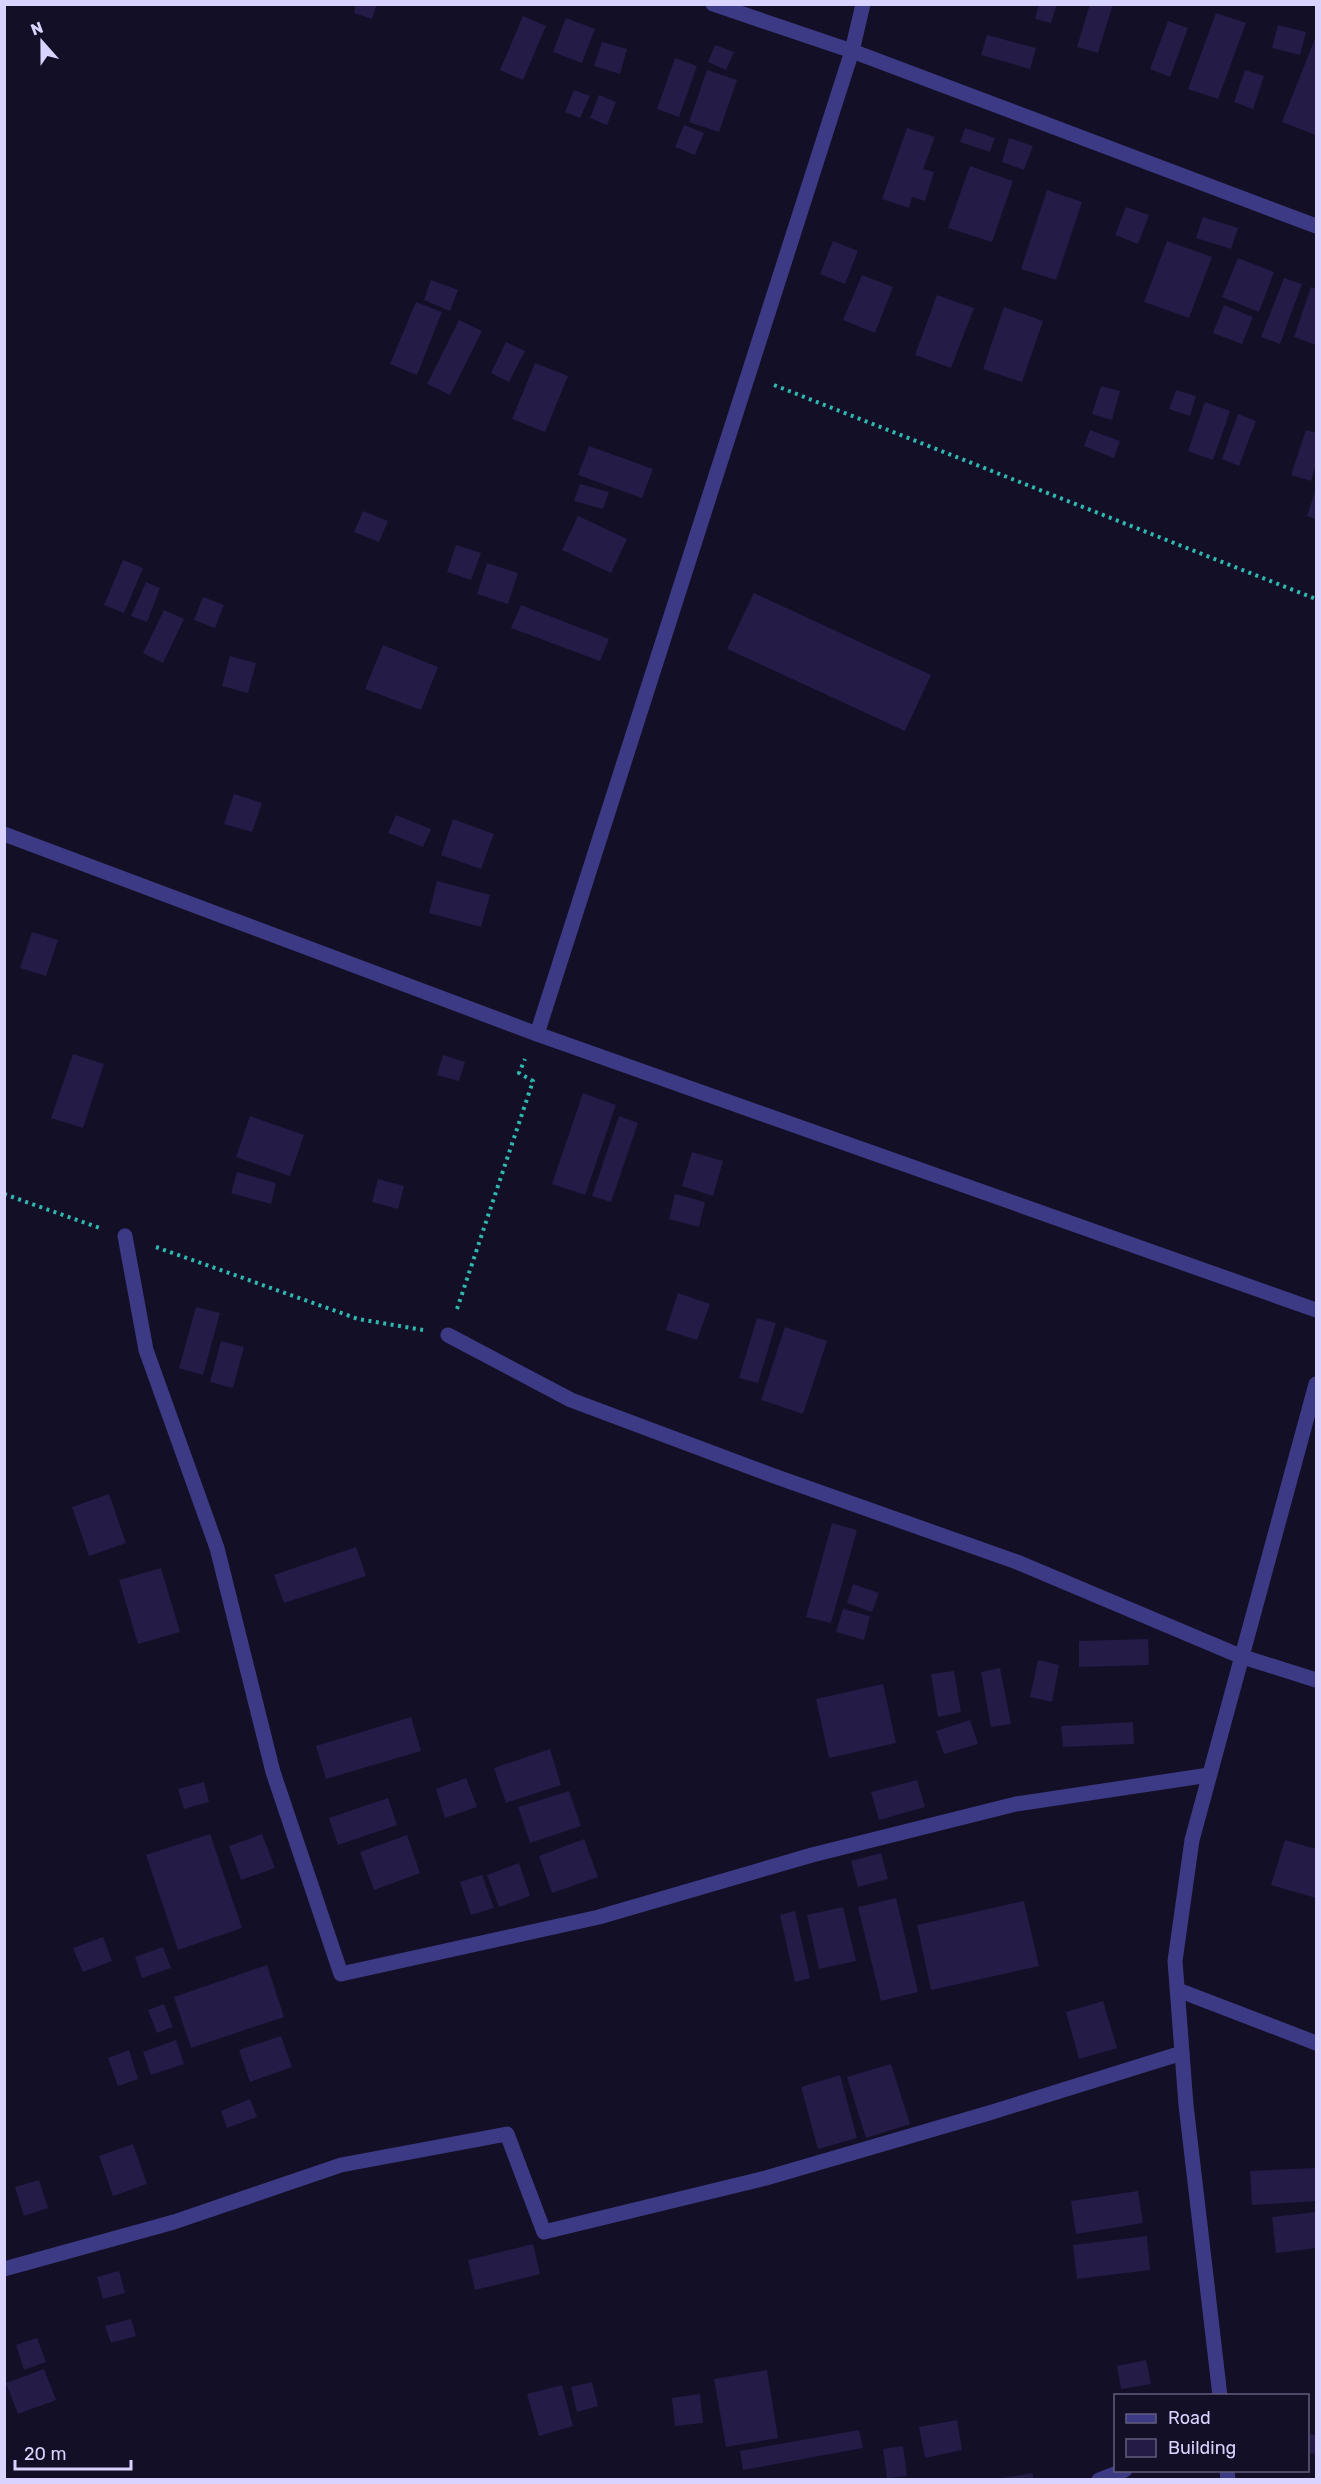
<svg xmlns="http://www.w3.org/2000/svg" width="1321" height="2484" font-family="Rubik,sans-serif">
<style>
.building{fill:#241b47}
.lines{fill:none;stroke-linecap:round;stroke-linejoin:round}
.path{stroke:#2fb8b0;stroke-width:4;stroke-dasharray:3 4.5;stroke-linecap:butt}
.minor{stroke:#3d3a85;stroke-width:15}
</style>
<rect width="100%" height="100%" fill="#130f26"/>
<g class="building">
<path d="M356,4H377L372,19L354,13Z"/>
<path d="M1039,4H1057L1051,23L1035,19Z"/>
<path d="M1090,4H1113L1098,53L1077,47Z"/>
<path d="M1216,13L1246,23L1218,99L1188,89Z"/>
<path d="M523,16L546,26L523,80L500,70Z"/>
<path d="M566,18L595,29L582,63L553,52Z"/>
<path d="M1168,21L1188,28L1170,77L1150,69Z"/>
<path d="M1278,25L1306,32L1300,55L1272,48Z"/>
<path d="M987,35L1036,48L1030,69L981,55Z"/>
<path d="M1316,36V135L1282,122Z"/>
<path d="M602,42L627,49L620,74L594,66Z"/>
<path d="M715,45L734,52L726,70L708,62Z"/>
<path d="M675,58L697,66L679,117L657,109Z"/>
<path d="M707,70L737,80L719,132L689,122Z"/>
<path d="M1245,70L1264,76L1253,109L1234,102Z"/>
<path d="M574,90L590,96L580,118L565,112Z"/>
<path d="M599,95L616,102L607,125L590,118Z"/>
<path d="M684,125L704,133L695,155L675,147Z"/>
<path d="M907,128L935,137L923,169L934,172L925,201L912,197L909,208L882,199Z"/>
<path d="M965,128L995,138L990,152L960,142Z"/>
<path d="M1009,138L1033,146L1024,170L1002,162Z"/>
<path d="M970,166L1013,181L992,242L948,228Z"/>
<path d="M1047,190L1082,202L1056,280L1021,269Z"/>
<path d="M1126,207L1149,215L1138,244L1115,235Z"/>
<path d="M1203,217L1238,228L1231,249L1196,238Z"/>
<path d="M833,241L858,251L845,284L820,274Z"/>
<path d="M1167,241L1212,257L1189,318L1144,302Z"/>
<path d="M1238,258L1274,272L1259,312L1222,297Z"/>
<path d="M862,275L893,287L875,333L843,320Z"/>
<path d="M1284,278L1302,284L1280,344L1261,337Z"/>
<path d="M431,280L458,290L450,311L424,300Z"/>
<path d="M1311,287L1316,289V345L1294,337Z"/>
<path d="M937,295L974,308L951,368L915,355Z"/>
<path d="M416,302L442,312L417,375L390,364Z"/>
<path d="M1224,305L1253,317L1242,344L1213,333Z"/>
<path d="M1004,307L1043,321L1022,382L983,369Z"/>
<path d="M459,320L482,331L450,395L427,384Z"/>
<path d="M506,342L525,351L509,382L491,373Z"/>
<path d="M535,363L568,376L545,432L512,419Z"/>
<path d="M1101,386L1120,391L1112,420L1092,414Z"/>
<path d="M1176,390L1196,396L1190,416L1169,409Z"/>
<path d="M1205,402L1230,411L1213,460L1188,451Z"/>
<path d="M1238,414L1256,421L1239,466L1222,459Z"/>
<path d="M1090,430L1120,441L1114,458L1084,446Z"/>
<path d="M1306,430L1316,433V464L1311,481L1291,475Z"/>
<path d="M589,446L653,469L642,498L578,475Z"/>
<path d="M580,484L609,492L603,509L574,501Z"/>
<path d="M1316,489V519L1307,516Z"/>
<path d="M363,511L388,521L379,542L354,532Z"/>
<path d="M578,516L627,539L611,573L562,550Z"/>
<path d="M456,545L481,553L471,580L447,572Z"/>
<path d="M123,560L143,568L124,613L104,605Z"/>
<path d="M487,563L518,573L508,604L477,594Z"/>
<path d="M146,582L160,588L147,622L131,616Z"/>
<path d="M754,593L931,675L905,731L727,649Z"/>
<path d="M203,597L224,605L215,628L194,620Z"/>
<path d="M521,605L609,639L600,661L511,628Z"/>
<path d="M164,610L184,619L163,663L143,653Z"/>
<path d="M383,645L438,667L421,710L365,689Z"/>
<path d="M230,656L256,663L248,693L222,686Z"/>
<path d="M234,794L262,803L252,832L224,824Z"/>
<path d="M396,815L431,829L423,847L388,833Z"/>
<path d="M453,819L494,834L481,869L441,855Z"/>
<path d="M437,881L490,895L481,927L429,913Z"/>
<path d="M32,932L58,940L46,976L20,968Z"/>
<path d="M73,1054L104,1064L83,1128L51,1118Z"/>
<path d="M443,1055L465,1062L459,1081L437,1075Z"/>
<path d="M583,1093L616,1105L585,1195L552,1184Z"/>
<path d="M250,1116L304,1135L290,1176L236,1157Z"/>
<path d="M619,1116L638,1123L611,1202L592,1196Z"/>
<path d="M692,1152L723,1161L713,1196L682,1186Z"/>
<path d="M237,1172L276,1183L271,1204L231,1193Z"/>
<path d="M378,1179L404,1186L398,1209L372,1202Z"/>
<path d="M675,1194L705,1202L699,1227L669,1219Z"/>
<path d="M678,1293L710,1304L697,1340L666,1330Z"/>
<path d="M196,1307L220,1313L203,1375L179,1368Z"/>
<path d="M757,1318L776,1323L758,1383L739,1378Z"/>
<path d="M785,1327L827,1341L803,1414L761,1400Z"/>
<path d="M221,1341L244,1347L233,1388L210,1382Z"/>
<path d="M109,1494L126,1543L89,1556L72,1507Z"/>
<path d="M832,1523L857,1530L831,1623L806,1617Z"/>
<path d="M356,1547L366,1576L284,1603L274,1575Z"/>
<path d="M161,1568L180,1632L138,1644L119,1580Z"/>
<path d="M853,1584L879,1593L872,1612L847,1603Z"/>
<path d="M843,1609L870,1616L864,1640L836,1632Z"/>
<path d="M1148,1639L1149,1665L1079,1667V1641Z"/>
<path d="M1038,1660L1059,1665L1052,1702L1030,1697Z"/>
<path d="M1000,1668L1011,1724L991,1727L981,1672Z"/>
<path d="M954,1671L961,1712L938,1717L931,1674Z"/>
<path d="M883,1684L896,1743L829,1758L816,1699Z"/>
<path d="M411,1717L421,1751L326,1779L316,1746Z"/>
<path d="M970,1720L978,1744L944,1754L936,1731Z"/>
<path d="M1133,1722L1134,1744L1063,1747L1061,1726Z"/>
<path d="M550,1749L561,1785L506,1803L494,1768Z"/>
<path d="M466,1778L477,1807L445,1818L436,1789Z"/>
<path d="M917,1780L925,1807L879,1820L871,1792Z"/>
<path d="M204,1782L209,1802L184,1809L178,1789Z"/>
<path d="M569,1791L581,1826L530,1843L518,1807Z"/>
<path d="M388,1798L397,1825L338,1845L329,1818Z"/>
<path d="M210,1834L242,1928L178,1950L146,1855Z"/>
<path d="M262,1834L275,1868L241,1880L229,1846Z"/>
<path d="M407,1835L420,1873L374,1890L360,1852Z"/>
<path d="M584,1839L598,1877L552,1893L539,1856Z"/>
<path d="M1285,1840L1316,1849V1898L1271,1885Z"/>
<path d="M881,1853L888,1879L858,1887L851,1861Z"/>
<path d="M519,1863L530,1896L499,1907L487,1875Z"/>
<path d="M482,1875L494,1908L471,1915L460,1882Z"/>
<path d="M896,1898L918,1992L881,2001L858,1907Z"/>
<path d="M1024,1901L1039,1966L931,1990L917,1925Z"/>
<path d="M843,1907L856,1961L819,1969L807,1915Z"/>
<path d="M795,1911L810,1978L795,1982L780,1915Z"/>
<path d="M103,1937L112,1961L83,1972L73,1948Z"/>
<path d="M163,1947L171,1968L142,1978L135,1957Z"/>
<path d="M267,1965L284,2017L191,2048L174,1997Z"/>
<path d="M1103,2001L1117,2048L1079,2059L1066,2012Z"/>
<path d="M164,2004L173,2027L157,2033L148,2010Z"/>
<path d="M281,2036L292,2067L250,2082L239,2050Z"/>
<path d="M176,2040L184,2064L151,2075L143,2052Z"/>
<path d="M129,2050L138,2079L118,2086L108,2058Z"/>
<path d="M891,2064L910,2124L866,2138L847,2077Z"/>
<path d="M840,2075L857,2138L818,2149L801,2087Z"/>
<path d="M250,2099L257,2117L227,2128L221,2111Z"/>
<path d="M133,2144L147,2184L113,2196L99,2156Z"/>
<path d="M1316,2168V2201L1252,2205L1250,2171Z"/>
<path d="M39,2180L48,2208L24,2216L15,2187Z"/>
<path d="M1138,2191L1143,2223L1076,2234L1071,2201Z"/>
<path d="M1316,2212V2248L1276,2253L1272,2217Z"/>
<path d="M1147,2236L1150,2270L1077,2279L1073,2245Z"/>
<path d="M533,2244L540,2274L475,2290L468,2260Z"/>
<path d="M119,2271L125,2293L103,2299L97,2277Z"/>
<path d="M131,2319L136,2336L111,2343L105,2326Z"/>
<path d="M37,2338L46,2362L24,2370L16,2345Z"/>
<path d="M1146,2360L1151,2384L1121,2389L1117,2366Z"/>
<path d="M44,2369L56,2400L18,2414L6,2383Z"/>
<path d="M767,2370L778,2438L726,2447L714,2379Z"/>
<path d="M592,2382L598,2406L577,2412L571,2387Z"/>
<path d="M562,2385L573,2426L539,2436L527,2394Z"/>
<path d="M700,2394L703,2423L675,2426L672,2398Z"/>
<path d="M957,2420L962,2450L925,2458L919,2427Z"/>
<path d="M859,2430L863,2448L743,2470L740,2451Z"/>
<path d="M1308,2434L1316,2435V2454L1308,2453Z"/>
<path d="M903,2446L907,2476L887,2478L883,2449Z"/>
<path d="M1032,2473L1034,2480H1003V2478Z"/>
</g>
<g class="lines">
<g class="path">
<path d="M774,385L1316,599"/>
<path d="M4,1194L100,1228"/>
<path d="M156,1247L358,1319L423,1330"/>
<path d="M457,1309L533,1081L519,1073L525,1059"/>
</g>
<g class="minor">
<path d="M713,4L852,51L1316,226"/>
<path d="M4,834L537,1034L1316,1310"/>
<path d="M537,1034L852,51L863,4"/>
<path d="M125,1236L146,1350L217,1548L273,1772L341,1974L599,1917L812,1855L1016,1804L1209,1775"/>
<path d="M448,1335L571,1400L774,1476L1017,1562L1240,1656L1316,1680"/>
<path d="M1178,1990L1316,2043"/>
<path d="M4,2269L174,2222L341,2165L507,2134L544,2232L766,2178L989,2113L1182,2053"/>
<path d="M1220,2396L1186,2105L1175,1961L1192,1840L1316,1384"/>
<path d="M1227,2470L1228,2480"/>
<path d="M1099,2480L1125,2470"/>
</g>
</g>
<rect width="1321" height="2484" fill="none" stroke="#d9d4ff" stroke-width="12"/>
<rect x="1114" y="2394" width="195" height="78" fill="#130f26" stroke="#625e7d" stroke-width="1.5"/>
<rect x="1126" y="2414" width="30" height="9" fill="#3d3a85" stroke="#625e7d" stroke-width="1.5"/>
<text x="1168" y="2424" font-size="18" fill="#d9d4ff">Road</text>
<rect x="1126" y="2439" width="30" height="18" fill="#241b47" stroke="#625e7d" stroke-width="1.5"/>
<text x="1168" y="2454" font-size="18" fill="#d9d4ff">Building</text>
<g transform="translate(42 42) rotate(339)" stroke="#130f26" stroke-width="4.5" paint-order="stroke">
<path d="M0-4.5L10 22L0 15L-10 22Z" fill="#d9d4ff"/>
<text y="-9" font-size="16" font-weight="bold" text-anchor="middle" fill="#d9d4ff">N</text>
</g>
<path d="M15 2460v9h116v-9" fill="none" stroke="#d9d4ff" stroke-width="3"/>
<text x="24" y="2460" font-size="18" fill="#d9d4ff" stroke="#130f26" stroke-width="4.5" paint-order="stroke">20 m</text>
</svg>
